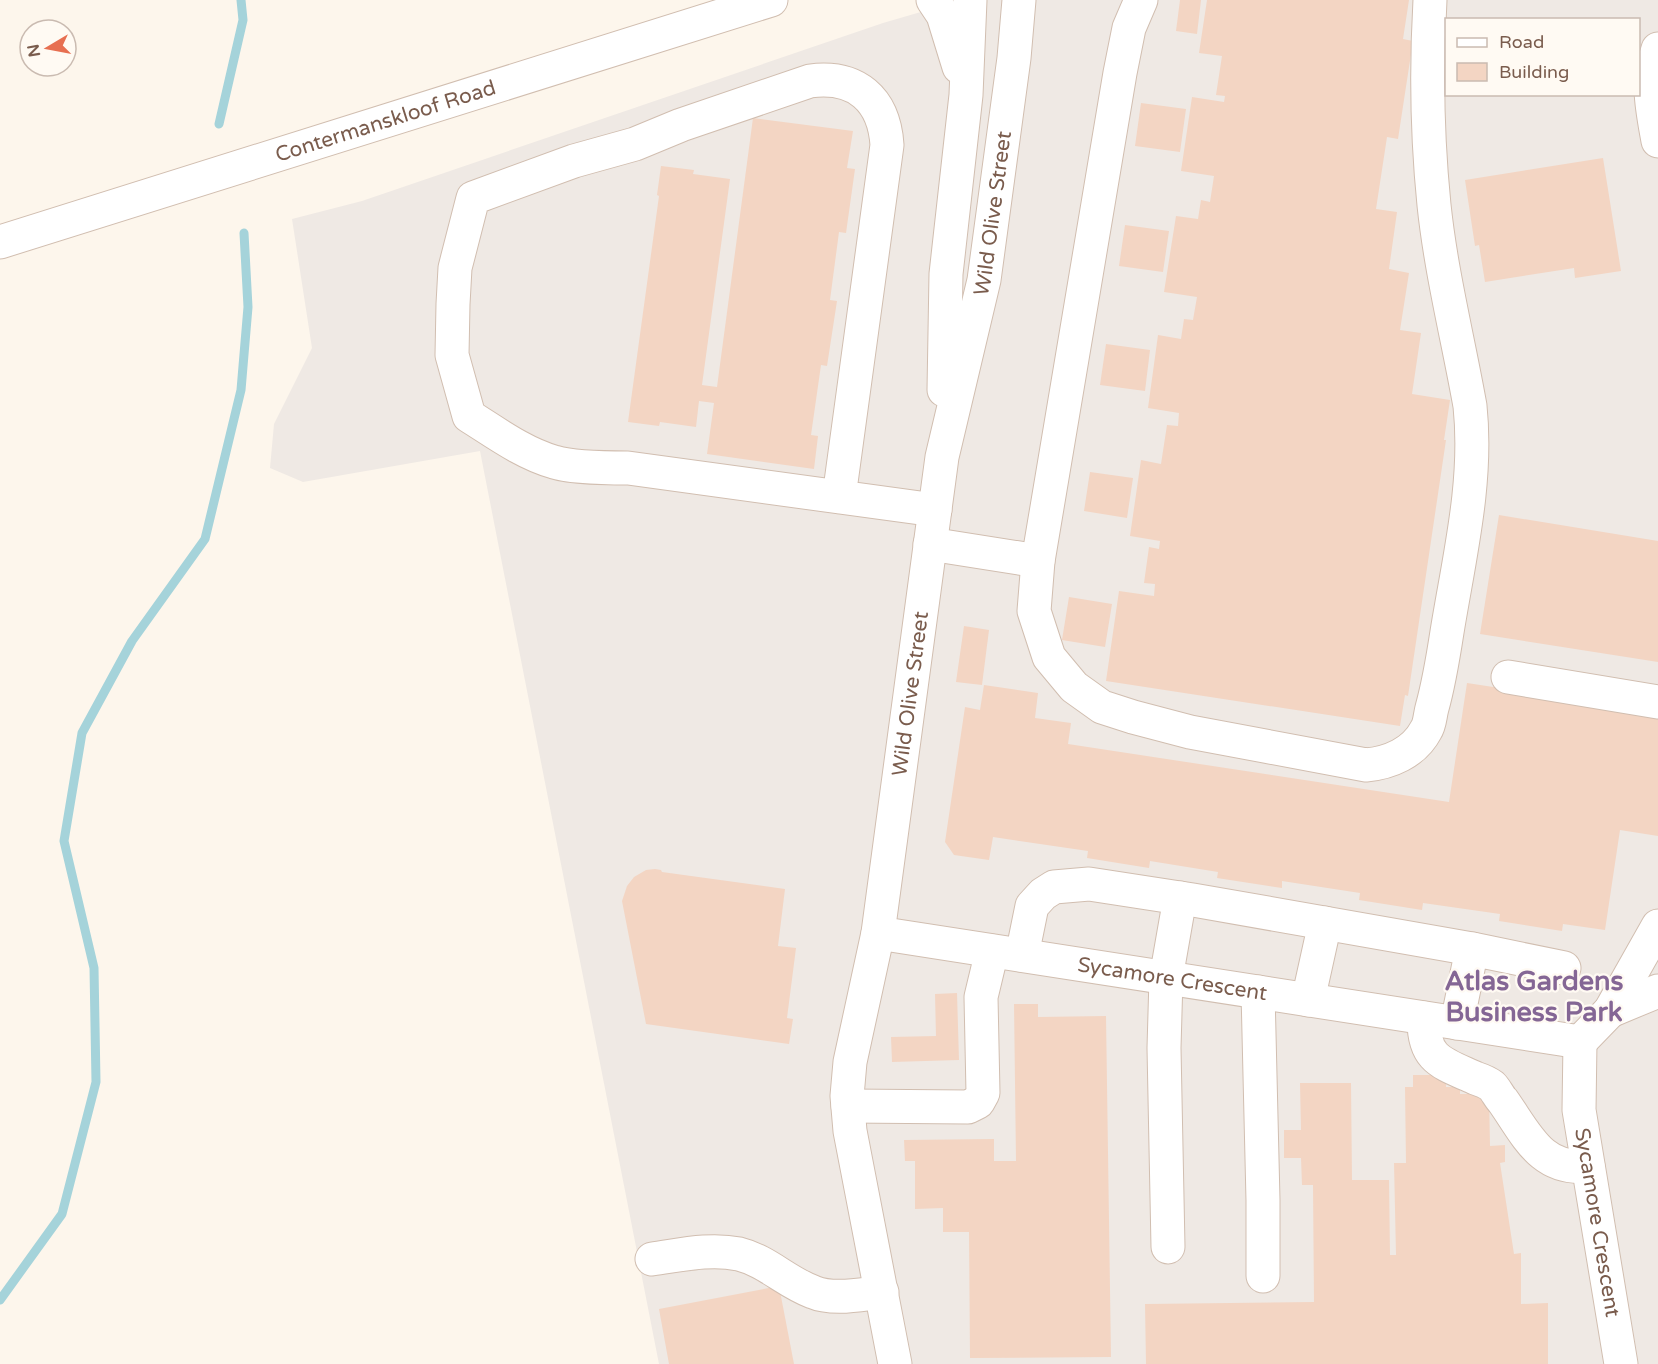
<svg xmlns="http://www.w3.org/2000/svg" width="1658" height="1364" font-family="'Varela Round',sans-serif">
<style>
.industrial{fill:#efe9e4;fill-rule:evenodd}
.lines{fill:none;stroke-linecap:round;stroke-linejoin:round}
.stream{stroke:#a5d3da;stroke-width:9}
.building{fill:#f3d5c3}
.minor-casing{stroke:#d1beb0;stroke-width:35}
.minor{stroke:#fff;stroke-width:33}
.labels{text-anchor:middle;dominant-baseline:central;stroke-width:4.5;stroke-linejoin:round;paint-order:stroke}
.street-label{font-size:21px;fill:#7a5c4d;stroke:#fffaf3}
.district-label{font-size:27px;font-weight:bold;fill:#846695;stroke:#fffaf3}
</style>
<rect width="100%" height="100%" fill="#fdf6ec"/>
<path class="industrial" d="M962,0H1658V1364H659L480,451L303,482L270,468L274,424L312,348L292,219L362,201L883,23ZM1446,20H1638V94H1446Z"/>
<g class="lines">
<g class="stream">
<path d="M219,124L243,20L241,0"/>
<path d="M0,1300L62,1214L96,1082L94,968L64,841L82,733L132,641L205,539L241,390L248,307L244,233"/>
</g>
</g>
<g class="building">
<path d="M1180,0H1201L1197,34L1176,31Z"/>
<path d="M1207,0H1409L1403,39L1413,41L1398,139L1387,137L1376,209L1397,212L1389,269L1409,273L1400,330L1421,333L1412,394L1450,400L1444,440H1446L1408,696L1405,695L1400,726L1106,681L1119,591L1154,596L1155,584L1144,583L1149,547L1159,549L1160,541L1130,536L1141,460L1161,464L1167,425L1178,426L1179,413L1148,408L1158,335L1181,339L1184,319L1193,320L1197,297L1164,292L1176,216L1198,219L1201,200L1210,202L1214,176L1181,171L1192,97L1224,102L1225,96L1216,95L1222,56L1199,53Z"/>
<path d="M1141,103L1186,109L1180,152L1135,146Z"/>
<path d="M753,118L853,131L847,168L855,169L846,233L839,232L830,300L837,301L827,366L821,365L811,435L818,436L814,469L707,454L714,403L699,401L696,427L660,422L659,426L628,422L659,196L657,195L661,166L694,170L693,174L730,179L702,385L717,387Z"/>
<path d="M1603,158L1621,271L1575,278L1574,268L1485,282L1479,245L1475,246L1465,180Z"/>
<path d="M1125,225L1169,231L1163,272L1119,266Z"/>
<path d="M1106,344L1150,350L1145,391L1100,385Z"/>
<path d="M1090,472L1133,478L1127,518L1084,511Z"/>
<path d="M1499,515L1658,541V662L1480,634Z"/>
<path d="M1069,597L1112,604L1105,647L1062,640Z"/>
<path d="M964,626L989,630L982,685L956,682Z"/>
<path d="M1467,683L1658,712V836L1620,830L1605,930L1563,924L1562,931L1499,921L1500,914L1423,903L1422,910L1359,900L1360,893L1282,881V888L1217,878L1218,872L1150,861L1149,868L1087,858L1088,851L993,837L989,860L954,855L945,842L965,707L980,710L984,685L1038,693L1035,718L1071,723L1068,744L1449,802Z"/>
<path d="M655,869L661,870L662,872L785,889L778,946L796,948L787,1018L793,1019L789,1044L646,1024L622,901L627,886L634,877L646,870Z"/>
<path d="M957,993L959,1060L892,1062L891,1037L936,1036L935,994Z"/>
<path d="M1014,1004H1038V1017L1106,1016L1111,1357L970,1358L969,1232H943V1208L915,1209V1161H905L904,1140L994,1139V1161H1016Z"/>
<path d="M1413,1075H1446V1087H1460V1094H1489L1490,1146L1505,1145V1162L1500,1163L1514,1254L1521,1253V1304L1548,1303V1364H1146L1145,1304L1314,1302L1313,1185H1302L1301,1158H1284V1130H1301L1300,1083H1351L1352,1180H1389L1390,1255H1396L1394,1163H1406L1405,1087H1413Z"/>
<path d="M779,1286L794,1364H669L659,1309Z"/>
</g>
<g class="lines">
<defs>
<g id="minor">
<path d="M933,0L943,15L959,67"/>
<path d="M1141,0L1129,28L1120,73L1038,561L1034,611L1049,657L1074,687L1102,707L1133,717L1190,732L1366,765C1389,763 1414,753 1426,730C1430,724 1430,715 1432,708C1439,683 1443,658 1447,632C1459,558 1478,482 1470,406C1458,339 1441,272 1434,205C1427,136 1426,69 1430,0"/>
<path d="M1658,49C1646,83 1652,107 1658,141"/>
<path id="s1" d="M0,242L771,0"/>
<path d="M944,390L946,274L966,95L970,0"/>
<path d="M839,497L887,145C884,99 856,75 810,81L681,125L635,144L574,161L473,198L455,268L453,304L452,355L469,416C496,433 523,453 554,462C573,468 608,468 628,468L935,510"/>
<path d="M930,544L1038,561"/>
<path d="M1508,677L1658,702"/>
<path id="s2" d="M878,933L1580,1042"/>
<path d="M1022,955L1032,906L1043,894L1054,887L1089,884L1193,900L1472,949"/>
<path d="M1258,992L1263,1200V1276"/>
<path d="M1308,1000L1325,923"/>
<path d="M1610,1011L1658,991"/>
<path d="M1424,1018C1423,1060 1442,1063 1475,1078C1481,1080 1488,1083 1492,1086C1496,1090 1499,1097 1503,1101C1527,1135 1541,1171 1588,1166"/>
<path d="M1457,1023L1472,949L1564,968"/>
<path id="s3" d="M1580,1042L1579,1110L1621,1364"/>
<path d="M1580,1042L1610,1011L1658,926"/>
<path d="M848,1106L968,1107L978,1102L983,1093L981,997L992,951"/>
<path d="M1168,1247L1164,1048L1166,978L1180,898"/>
<path d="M652,1259C681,1255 710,1248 739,1254C767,1261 786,1282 813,1292C831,1300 862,1295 882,1292"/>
<path id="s4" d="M895,1364L850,1131L847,1096L850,1062L878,933L942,457L984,280L1014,58L1019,0"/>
</g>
</defs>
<use href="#minor" class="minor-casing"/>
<use href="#minor" class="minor"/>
</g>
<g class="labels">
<g class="street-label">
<text stroke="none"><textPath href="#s1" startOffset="404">Contermanskloof Road</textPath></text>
<text stroke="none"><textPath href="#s4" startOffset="1168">Wild Olive Street</textPath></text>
<text stroke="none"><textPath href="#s4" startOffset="680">Wild Olive Street</textPath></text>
<text stroke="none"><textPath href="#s2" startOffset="298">Sycamore Crescent</textPath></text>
<text stroke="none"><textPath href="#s3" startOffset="182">Sycamore Crescent</textPath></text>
</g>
<g class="district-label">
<text x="1534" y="981">Atlas Gardens<tspan x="1534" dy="31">Business Park</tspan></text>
</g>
</g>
<rect x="1445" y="18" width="195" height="78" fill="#fffaf3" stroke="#cabbb1" stroke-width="1.5"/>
<rect x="1457" y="38" width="30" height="9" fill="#ffffff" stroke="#cabbb1" stroke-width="1.5"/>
<text x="1499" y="48" font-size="18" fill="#7a5c4d">Road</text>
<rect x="1457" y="63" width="30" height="18" fill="#f3d5c3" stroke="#cabbb1" stroke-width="1.5"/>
<text x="1499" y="78" font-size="18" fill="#7a5c4d">Building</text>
<g transform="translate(48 48) rotate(260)"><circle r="28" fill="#fffaf3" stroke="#cabbb1" stroke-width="1.5"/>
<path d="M0-4.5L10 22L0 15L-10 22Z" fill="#e76f51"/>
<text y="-9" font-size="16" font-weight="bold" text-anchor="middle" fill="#7a5c4d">N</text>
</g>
</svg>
